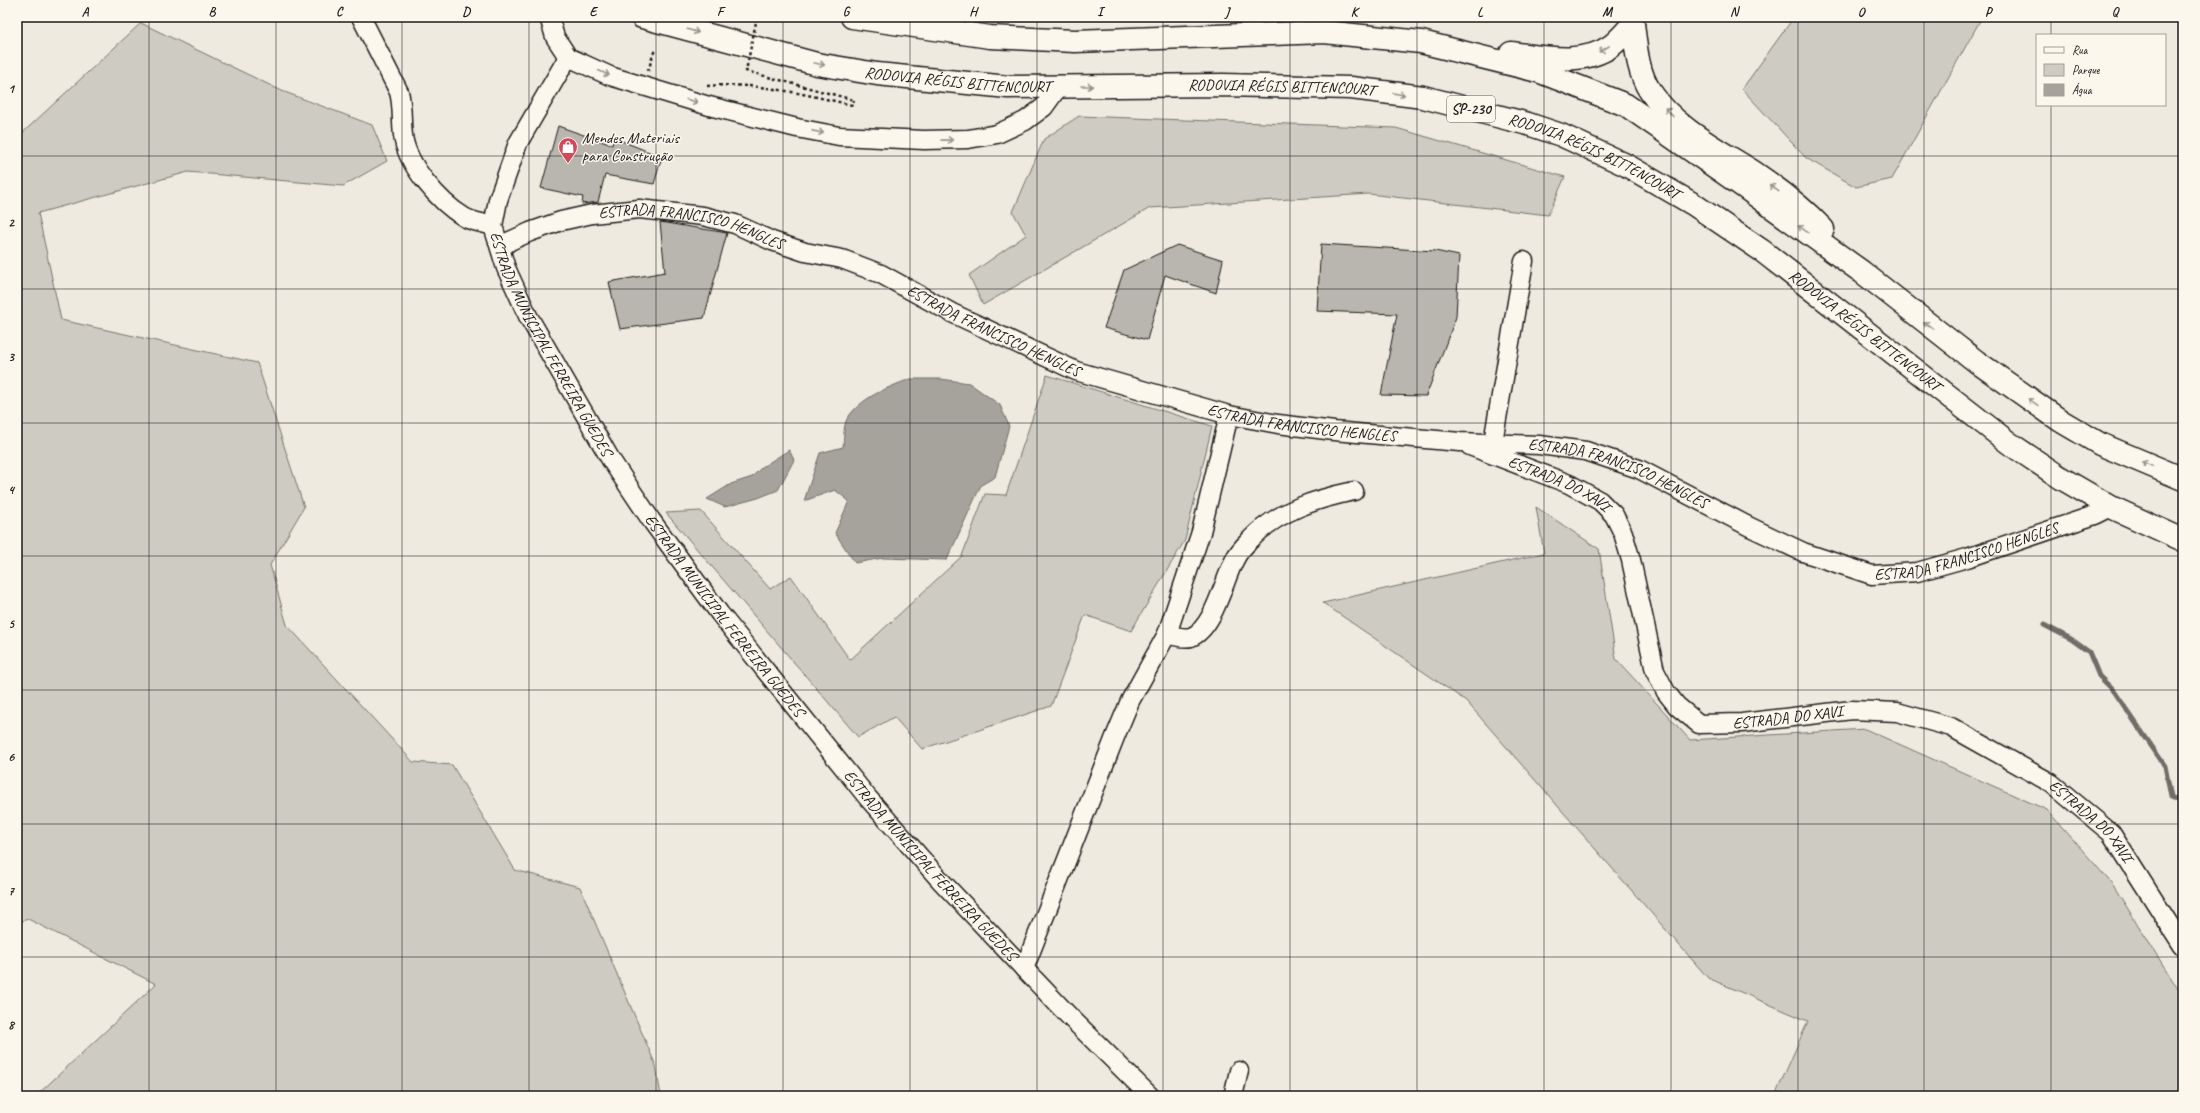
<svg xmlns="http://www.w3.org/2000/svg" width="2200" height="1113" font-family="Caveat,sans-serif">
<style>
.green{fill:#ceccc2;stroke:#75746f}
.water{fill:#a6a39d;stroke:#6f6d69}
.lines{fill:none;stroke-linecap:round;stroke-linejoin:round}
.stream{stroke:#6f6d69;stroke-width:5}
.building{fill:#b9b6af;stroke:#1c1c1c}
.minor-casing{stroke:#1c1c1c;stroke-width:21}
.highway-casing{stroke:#1c1c1c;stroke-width:25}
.path{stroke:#1c1c1c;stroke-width:2.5;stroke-dasharray:3 3;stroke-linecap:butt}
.minor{stroke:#fbf7ec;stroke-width:18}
.highway{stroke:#fbf7ec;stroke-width:22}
.path-bridge{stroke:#1c1c1c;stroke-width:2.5;stroke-dasharray:3 3;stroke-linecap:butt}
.oneway{stroke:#97948e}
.grid{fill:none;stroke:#1c1c1c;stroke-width:1;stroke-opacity:0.55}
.labels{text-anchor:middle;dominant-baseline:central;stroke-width:3;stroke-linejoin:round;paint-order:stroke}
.shield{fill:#fbf7ec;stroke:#5f5e5a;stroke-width:1}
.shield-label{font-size:15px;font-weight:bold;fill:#1c1c1c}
.street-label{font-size:16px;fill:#1c1c1c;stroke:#fbf7ec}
.poi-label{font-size:16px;fill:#1c1c1c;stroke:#fbf7ec;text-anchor:start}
.neatline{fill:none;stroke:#1c1c1c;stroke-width:1.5}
.grid-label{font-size:13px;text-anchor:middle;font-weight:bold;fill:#1c1c1c}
</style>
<rect width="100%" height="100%" fill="#eeeadf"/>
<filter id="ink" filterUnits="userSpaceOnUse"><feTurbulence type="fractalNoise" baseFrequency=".025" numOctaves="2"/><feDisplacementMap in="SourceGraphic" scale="8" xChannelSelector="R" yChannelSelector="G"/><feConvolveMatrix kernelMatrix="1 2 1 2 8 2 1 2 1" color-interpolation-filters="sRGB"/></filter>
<g filter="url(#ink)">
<g class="green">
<path d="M1794,17H1982L1892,179L1856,187L1806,158L1742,89Z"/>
<path d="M141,23L282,91L372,125L387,161L343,186L188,172L38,213L61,320L257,363L304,507L270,565L287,625L413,762L452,765L515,870L580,887L656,1066L661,1096H36L156,984L28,919L17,923V138Z"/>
<path d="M1079,116L1396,128L1565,177L1548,215L1369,194L1150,208L983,305L969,275L1026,235L1013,212L1044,139Z"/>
<path d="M1047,375L1212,426L1185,540L1131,631L1085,615L1051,706L922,749L894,717L858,737L666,513L701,511L770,589L791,576L850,660L962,556L985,494L1006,495Z"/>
<path d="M1536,507L1599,549L1616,659L1690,740L1865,729L2047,810L2113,885L2183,997V1096H1775L1808,1021L1708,978L1466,701L1323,603L1544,553Z"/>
</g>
<g class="water">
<path d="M910,379H941L969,383L1000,405L1009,426L995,477L981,485L947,560L883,558L855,563L835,533L849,501L835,490L804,501L820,453L843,447C844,440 843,426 847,419C861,397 887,388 910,379Z"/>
<path d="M789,450L794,460L778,490L758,498L725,507L707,499L731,484L752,477L762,467Z"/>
</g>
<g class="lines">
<path class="stream" d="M2044,625L2071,639L2089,652L2099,676L2114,691L2165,766L2171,797L2183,802"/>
</g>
<g class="building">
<path d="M558,126L612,145L614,138L662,157L654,184L605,175L598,202L582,204L583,197L541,188Z"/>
<path d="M660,222L727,233L704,318L620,329L609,282L665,272Z"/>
<path d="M1321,244L1435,251L1459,256L1456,317L1426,396L1381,395L1397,314L1317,311Z"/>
<path d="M1177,245L1223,260L1216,293L1165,275L1147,340L1104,328L1124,270Z"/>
</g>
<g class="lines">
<defs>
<g id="minor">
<path d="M361,17L399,92C403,107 401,120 403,135C406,164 439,202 464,217C472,222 484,223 493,226"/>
<path d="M549,17L555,37L568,57L610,76L709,106L797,128L839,136L924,140L968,139L997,134L1025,121L1044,107L1059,86"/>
<path id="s1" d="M568,57L518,143L498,200L493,226L506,268L528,316L611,460L651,520L720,614L868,798L941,881L1068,1015L1150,1096"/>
<path id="s2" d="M501,248L510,241L530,232L561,221L592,214L639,209L703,216L735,224L772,241L805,252L842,259L881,274L952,313L1076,371L1229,415L1278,424L1334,431L1460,442L1539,445L1586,451L1639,469L1748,526L1803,552L1872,575L1917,572L1967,558L2095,515L2111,507"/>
<path d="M1493,442L1524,261"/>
<path id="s3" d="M1470,446L1569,484L1600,501L1614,515L1623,533L1631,560L1655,671L1666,692L1677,706L1699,724L1742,723L1852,710L1897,712L1951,727L2051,783L2111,833L2183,946"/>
<path d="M1167,634C1174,636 1183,639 1191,637C1214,628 1224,579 1235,559C1238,552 1245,545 1250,540C1277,511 1316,499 1354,491"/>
<path d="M1024,969L1115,737L1130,701L1167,634L1201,532L1229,415"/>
<path d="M1233,1096L1239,1071"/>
</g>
<g id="highway">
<path id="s4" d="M642,17L817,64L877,74L1008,87L1223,85L1351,88L1423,97L1528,124L1561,135L1626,165L1693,204L1761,250L2009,443L2061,478L2111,507L2183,540"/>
<path d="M852,17L990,37L1075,41L1324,32L1421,42L1538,71L1626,105L1744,187L1862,272L1977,362L2061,421L2100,444L2183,479"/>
<path d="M1633,24C1636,46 1637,71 1650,91C1674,128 1719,150 1755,173C1777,188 1805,210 1823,229"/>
<path d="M1511,53C1543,57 1583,66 1611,46C1619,40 1626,31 1633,24"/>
</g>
</defs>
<use href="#minor" class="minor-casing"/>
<use href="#highway" class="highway-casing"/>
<g class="path">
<path d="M648,71L655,49"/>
<path d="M707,86C756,82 804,94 852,105L854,100"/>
</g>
<use href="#minor" class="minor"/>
<use href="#highway" class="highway"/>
<path class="path-bridge" d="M757,17L746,71L854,100"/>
</g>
<defs><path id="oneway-shaft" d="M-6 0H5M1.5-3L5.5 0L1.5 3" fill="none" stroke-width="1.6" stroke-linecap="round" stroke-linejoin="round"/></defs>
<g class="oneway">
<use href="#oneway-shaft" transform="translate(693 31) rotate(16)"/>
<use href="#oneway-shaft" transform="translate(1604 49) rotate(150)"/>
<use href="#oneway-shaft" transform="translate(819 64) rotate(12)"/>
<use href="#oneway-shaft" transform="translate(604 73) rotate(24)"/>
<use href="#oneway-shaft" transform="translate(1087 86)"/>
<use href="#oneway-shaft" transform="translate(1399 94) rotate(8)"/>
<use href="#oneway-shaft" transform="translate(692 101) rotate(16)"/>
<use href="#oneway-shaft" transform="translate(1669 112) rotate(-131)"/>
<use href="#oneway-shaft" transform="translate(818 132) rotate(11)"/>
<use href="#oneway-shaft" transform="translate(947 140) rotate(-1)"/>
<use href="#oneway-shaft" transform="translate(1774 188) rotate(-142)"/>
<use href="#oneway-shaft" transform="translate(1803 229) rotate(-144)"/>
<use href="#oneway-shaft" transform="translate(1928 325) rotate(-143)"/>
<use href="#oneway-shaft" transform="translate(2033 402) rotate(-145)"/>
<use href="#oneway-shaft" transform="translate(2147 464) rotate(-158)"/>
</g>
</g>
<path class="grid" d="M149,17V1096M276,17V1096M402,17V1096M529,17V1096M656,17V1096M783,17V1096M910,17V1096M1037,17V1096M1163,17V1096M1290,17V1096M1417,17V1096M1544,17V1096M1671,17V1096M1798,17V1096M1924,17V1096M2051,17V35M2051,105V1096M17,156H2183M17,289H2183M17,423H2183M17,556H2183M17,690H2183M17,824H2183M17,957H2183"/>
<defs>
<symbol id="shop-pin" viewBox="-11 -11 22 30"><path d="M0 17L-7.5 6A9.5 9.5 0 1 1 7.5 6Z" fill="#d1495b" stroke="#fbf7ec"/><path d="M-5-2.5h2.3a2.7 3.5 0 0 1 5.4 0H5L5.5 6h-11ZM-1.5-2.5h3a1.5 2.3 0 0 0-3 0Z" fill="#fff"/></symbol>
</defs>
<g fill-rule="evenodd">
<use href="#shop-pin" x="557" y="136" width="22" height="30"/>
</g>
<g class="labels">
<rect class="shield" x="1447" y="96" width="48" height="26" rx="3"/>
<g class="shield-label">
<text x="1471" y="109">SP-230</text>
</g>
<g class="street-label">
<text stroke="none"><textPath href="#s4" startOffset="323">RODOVIA RÉGIS BITTENCOURT</textPath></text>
<text stroke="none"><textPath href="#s4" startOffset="647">RODOVIA RÉGIS BITTENCOURT</textPath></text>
<text stroke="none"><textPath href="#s4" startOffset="971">RODOVIA RÉGIS BITTENCOURT</textPath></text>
<text stroke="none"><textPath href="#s2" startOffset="200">ESTRADA FRANCISCO HENGLES</textPath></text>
<text stroke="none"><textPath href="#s2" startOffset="524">ESTRADA FRANCISCO HENGLES</textPath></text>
<text stroke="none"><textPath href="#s4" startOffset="1295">RODOVIA RÉGIS BITTENCOURT</textPath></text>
<text stroke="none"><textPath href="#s1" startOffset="318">ESTRADA MUNICIPAL FERREIRA GUEDES</textPath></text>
<text stroke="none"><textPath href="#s2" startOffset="848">ESTRADA FRANCISCO HENGLES</textPath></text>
<text stroke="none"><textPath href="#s2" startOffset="1171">ESTRADA FRANCISCO HENGLES</textPath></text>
<text stroke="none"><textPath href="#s3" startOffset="97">ESTRADA DO XAVI</textPath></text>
<text stroke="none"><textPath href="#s2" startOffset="1544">ESTRADA FRANCISCO HENGLES</textPath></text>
<text stroke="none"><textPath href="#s1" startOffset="642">ESTRADA MUNICIPAL FERREIRA GUEDES</textPath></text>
<text stroke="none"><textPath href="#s3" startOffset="482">ESTRADA DO XAVI</textPath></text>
<text stroke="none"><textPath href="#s3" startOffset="818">ESTRADA DO XAVI</textPath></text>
<text stroke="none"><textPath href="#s1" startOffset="966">ESTRADA MUNICIPAL FERREIRA GUEDES</textPath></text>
</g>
<g class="poi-label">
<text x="582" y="138">Mendes Materiais<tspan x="582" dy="18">para Construção</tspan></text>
</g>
</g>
<rect width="2200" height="1113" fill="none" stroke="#fbf7ec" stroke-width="44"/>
<rect x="2036" y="34" width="130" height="72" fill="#fbf7ec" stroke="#a29f99"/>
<rect x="2044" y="47" width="20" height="6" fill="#fbf7ec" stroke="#a29f99"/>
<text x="2072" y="54" font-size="12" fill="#1c1c1c">Rua</text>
<rect x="2044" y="64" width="20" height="12" fill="#ceccc2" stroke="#a29f99"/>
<text x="2072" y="74" font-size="12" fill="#1c1c1c">Parque</text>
<rect x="2044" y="84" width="20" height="12" fill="#a6a39d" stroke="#a29f99"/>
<text x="2072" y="94" font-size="12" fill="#1c1c1c">Água</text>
<rect x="22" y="22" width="2156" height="1069" class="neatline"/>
<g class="grid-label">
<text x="85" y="16">A</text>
<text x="212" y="16">B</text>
<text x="339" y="16">C</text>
<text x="466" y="16">D</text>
<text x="593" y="16">E</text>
<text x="720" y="16">F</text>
<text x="846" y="16">G</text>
<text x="973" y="16">H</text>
<text x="1100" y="16">I</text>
<text x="1227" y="16">J</text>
<text x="1354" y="16">K</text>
<text x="1480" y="16">L</text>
<text x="1607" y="16">M</text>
<text x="1734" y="16">N</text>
<text x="1861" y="16">O</text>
<text x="1988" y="16">P</text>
<text x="2115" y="16">Q</text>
<text x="11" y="93">1</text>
<text x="11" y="227">2</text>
<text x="11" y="361">3</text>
<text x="11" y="494">4</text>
<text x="11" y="628">5</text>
<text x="11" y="761">6</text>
<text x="11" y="895">7</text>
<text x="11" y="1029">8</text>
</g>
</svg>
